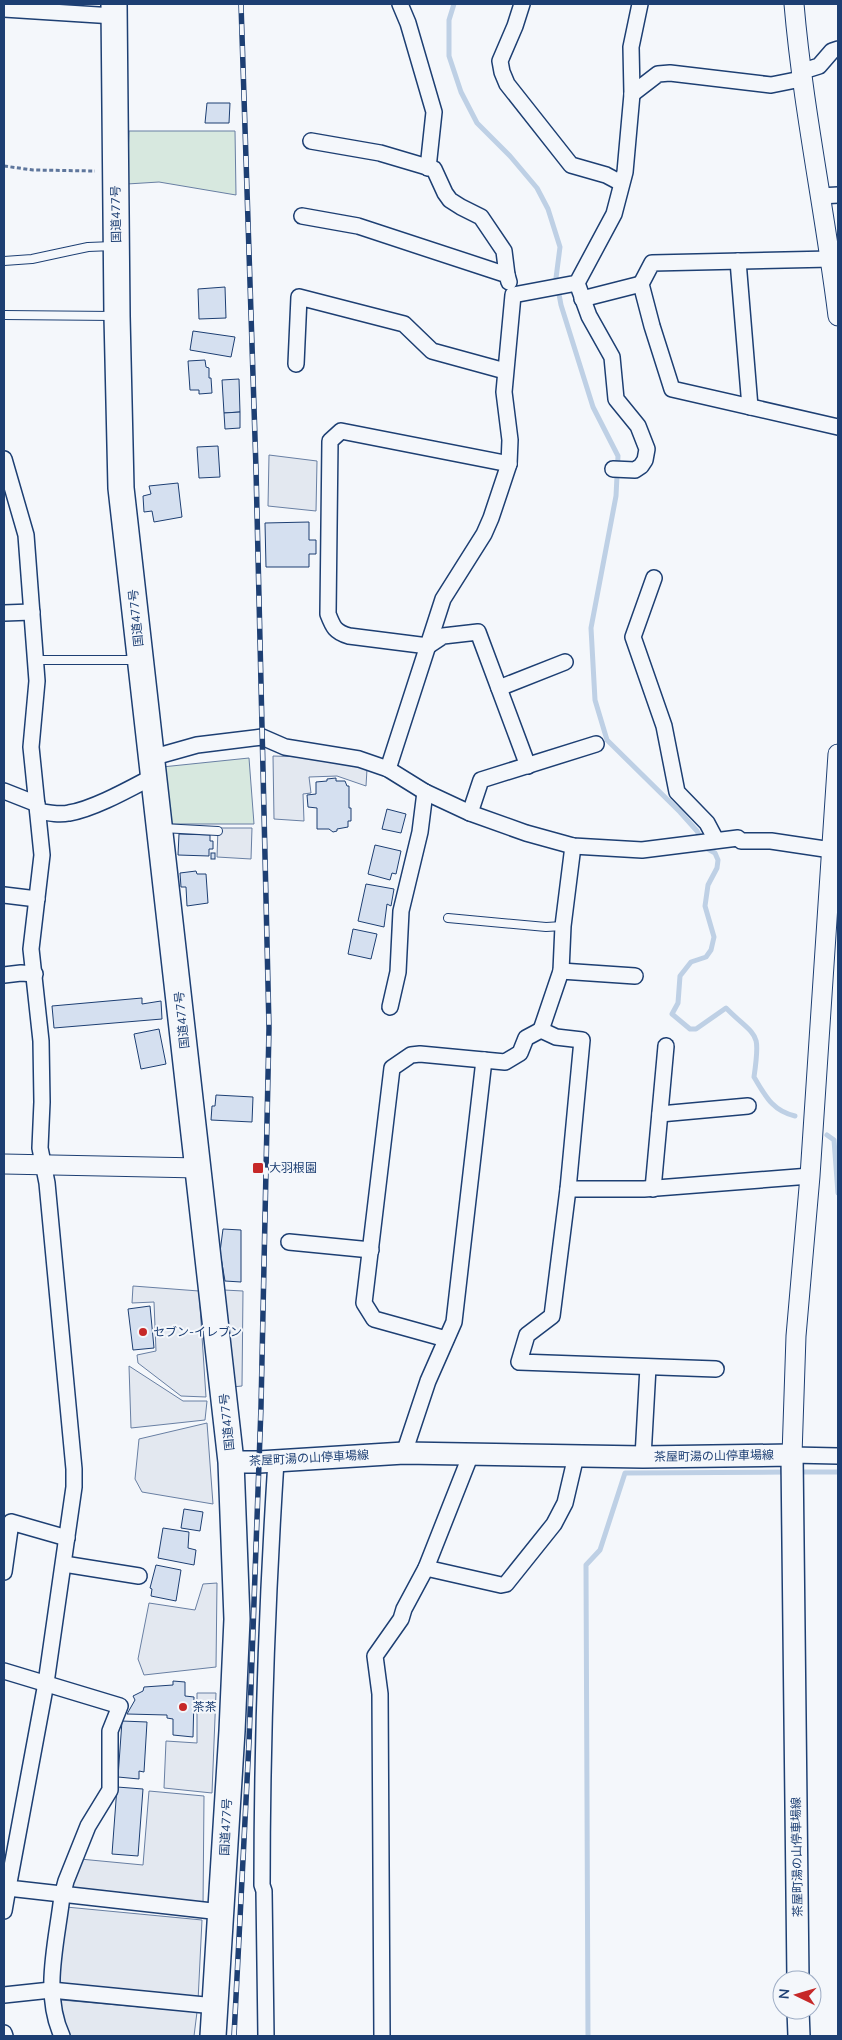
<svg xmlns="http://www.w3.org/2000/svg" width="842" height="2040" font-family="'Nunito Sans','Noto Sans JP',sans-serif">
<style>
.green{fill:#d7e8df;stroke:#687fa3}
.parking{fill:#e3e8f0;stroke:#687fa3}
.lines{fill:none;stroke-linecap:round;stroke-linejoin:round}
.stream{stroke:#bed0e5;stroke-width:5}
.building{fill:#d5e0f0;stroke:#1d3f73}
.service-casing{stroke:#1d3f73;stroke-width:10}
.minor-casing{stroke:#1d3f73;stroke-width:18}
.tertiary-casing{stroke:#1d3f73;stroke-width:21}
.secondary-casing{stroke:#1d3f73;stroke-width:24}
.trunk-casing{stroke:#1d3f73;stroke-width:28}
.path{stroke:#5e769c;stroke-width:3;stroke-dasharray:4 2.5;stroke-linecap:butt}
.service{stroke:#f4f7fb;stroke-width:8}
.minor{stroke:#f4f7fb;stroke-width:15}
.tertiary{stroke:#f4f7fb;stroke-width:19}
.secondary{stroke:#f4f7fb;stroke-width:21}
.trunk{stroke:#f4f7fb;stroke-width:25}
.rail-casing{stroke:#1d3f73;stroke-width:5.5}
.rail{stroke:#f4f7fb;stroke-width:4;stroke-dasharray:11;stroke-linecap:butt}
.poi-dot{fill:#c62828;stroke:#f4f7fb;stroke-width:2}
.labels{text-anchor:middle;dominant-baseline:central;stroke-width:4;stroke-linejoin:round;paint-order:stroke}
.street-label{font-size:12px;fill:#1d3f73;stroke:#f4f7fb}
.poi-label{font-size:12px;fill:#1d3f73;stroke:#f4f7fb;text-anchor:start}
</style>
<rect width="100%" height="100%" fill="#f4f7fb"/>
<g class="green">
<path d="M129,131H235L236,195L159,182L127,184Z"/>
<path d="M249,758L254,824H168L162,767Z"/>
</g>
<g class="parking">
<path d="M269,455L317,461L316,511L268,506Z"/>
<path d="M273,756L308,757L367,769L366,786L337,776L309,777L311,793L303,794L304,821L274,819Z"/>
<path d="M218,828H252L251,859L217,857Z"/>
<path d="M133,1286L199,1291L206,1397L181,1396L138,1363L137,1355L156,1351L154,1302L132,1303Z"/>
<path d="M224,1290L243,1291L242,1386L232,1387Z"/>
<path d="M129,1366L183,1401H207L205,1420L131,1428Z"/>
<path d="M207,1423L213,1504L142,1492L135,1479L139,1439Z"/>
<path d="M217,1583L216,1667L144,1675L138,1659L149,1603L195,1610L203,1584Z"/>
<path d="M197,1693H216L212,1793L164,1788L166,1741L197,1743Z"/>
<path d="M149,1791L204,1796L203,1907L70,1894L80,1859L143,1865Z"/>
<path d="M66,1907L202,1920L198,2001L57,1986Z"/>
<path d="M61,2000L197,2012L194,2036H68L61,2021Z"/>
</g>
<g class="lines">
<g class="stream">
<path d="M454,4L449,20V56L461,92L477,123L510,156L537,188L548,209L560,247L556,278L561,305L593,407L618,456L616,496L591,628L595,700L607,740L680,812L697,831L706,848L715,853L718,860L717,868L708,885L705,906L714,937L711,950L706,957L691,962L680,976L678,1003L672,1014L690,1029H696L726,1008C757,1039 761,1029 754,1077C765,1095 772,1111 795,1116"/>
<path d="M827,1135L834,1140L838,1193"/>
<path d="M797,1472H838"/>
<path d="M588,2036L586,1565L600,1550L625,1473L786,1472"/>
</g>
</g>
<g class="building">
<path d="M207,103H230L229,123H205Z"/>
<path d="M225,287L226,318L199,319L198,289Z"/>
<path d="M193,331L235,337L231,357L190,350Z"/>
<path d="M205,360L206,367L209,368V378H211L212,393L199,394V390H190L188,361Z"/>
<path d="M239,379L240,412L224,413L222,380Z"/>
<path d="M240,412V428L225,429L224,413Z"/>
<path d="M218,446L220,477L199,478L197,447Z"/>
<path d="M178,483L182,517L154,522L152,511L144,512L143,496L151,494L149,486Z"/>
<path d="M309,522V540H316V554H309V567H266L265,523Z"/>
<path d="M336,778V781H345L347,786H349V808H351V821H348V827L337,829V831L333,832L329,829H317V808L308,807L307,795L316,794V782L327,781V779Z"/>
<path d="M387,809L406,814L401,833L382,829Z"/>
<path d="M179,834L210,835V841H213V849H209V856L178,855Z"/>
<path d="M375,845L401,851L396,874L392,873L390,880L368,874Z"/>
<rect x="211" y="853" width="4" height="6"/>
<path d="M196,871L197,874H206L208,903L187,906L186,887H181L180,873Z"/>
<path d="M366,884L394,889L391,906L387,904L384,927L358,921Z"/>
<path d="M353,929L377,934L371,959L348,954Z"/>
<path d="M142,998V1004L161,1001L162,1019L54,1028L52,1006Z"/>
<path d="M159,1029L166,1064L141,1069L134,1034Z"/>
<path d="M216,1095L253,1097L252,1122L211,1120L212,1106H215Z"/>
<path d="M223,1229L241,1230V1282L225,1281L220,1252Z"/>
<path d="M150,1306L154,1348L133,1350L128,1309Z"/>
<path d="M184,1509L203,1512L200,1531L181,1528Z"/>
<path d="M163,1528L189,1532L188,1548L196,1550L194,1565L158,1558Z"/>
<path d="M156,1565L181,1570L176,1601L151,1596L152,1589L150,1588Z"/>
<path d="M173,1681L185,1682V1696L194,1697L193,1737L173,1735V1719L167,1718V1715L127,1714L135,1700L133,1696L143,1691L144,1687L173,1685Z"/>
<path d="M122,1721L147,1722L144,1772L139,1771V1779L118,1777Z"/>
<path d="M117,1787L143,1789L138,1856L112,1854Z"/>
</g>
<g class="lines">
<defs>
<g id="service">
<path d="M4,261L32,259L88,247L113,246"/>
<path d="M4,315L114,316"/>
<path d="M35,660H138"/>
<path d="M162,828L218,831"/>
<path d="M448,918L546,927L563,926"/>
</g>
<g id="minor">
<path d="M400,4L408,23L434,112L428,168"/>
<path d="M522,4L515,26L500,61L502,72L507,84L571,165L606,175L621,183"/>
<path d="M4,9L114,16"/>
<path d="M800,72L819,66L832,51L838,49"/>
<path d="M632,94L658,74L670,73L771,85L801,79"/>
<path d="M311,141L380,153L434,169L445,193L450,200L461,207L481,217L504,251L507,275"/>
<path d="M820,196L838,195"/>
<path d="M302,216L358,226L507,275L509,282"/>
<path d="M831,259L652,263L641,284L652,326L672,389L838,427"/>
<path d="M738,261L750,407"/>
<path d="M577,283L589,316L612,357L616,399L638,426L647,449L645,460L641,466L635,470L613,469"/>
<path d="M582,299L641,284"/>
<path d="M296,364L299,297L404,324L432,351L505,371"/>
<path d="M4,459L26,535L37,681L31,747L42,855L31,949L41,1041L42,1102L40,1148L47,1183L74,1469V1487L46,1683L8,1888L221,1912"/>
<path d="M509,464L341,431L330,441L328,614C333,627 335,632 349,636L428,646L443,636L478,632L528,766"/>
<path d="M654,578L633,637L664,726L677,792L707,823L716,840"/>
<path d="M4,613L32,612"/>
<path d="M499,688L565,662"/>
<path d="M151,758L197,745L262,737L285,747L359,759L388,769L425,792L470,813L526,833L573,846L642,850L738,838L741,841H771L838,851"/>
<path d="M388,769L443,599L484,534L491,518L509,464L510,440L504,392L513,295L577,283L614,214L625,172L632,94L631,47L640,4"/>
<path d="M4,791L37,804"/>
<path d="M38,811C49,813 59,815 69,813C94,809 131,788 154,776"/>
<path d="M470,813L481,780L596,744"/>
<path d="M4,895L37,899"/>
<path d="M561,971L635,976"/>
<path d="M4,975L21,973L35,974"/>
<path d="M390,1007L398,972L401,911L420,832L425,792"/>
<path d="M541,1030L561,971L563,926L573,846"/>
<path d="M660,1114L748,1106"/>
<path d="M568,1189H644L810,1176"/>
<path d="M653,1189L666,1046"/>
<path d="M289,1242L371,1250"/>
<path d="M446,1339L374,1319L364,1303L392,1068L411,1055L420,1054L505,1062L520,1053L526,1038L541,1030L556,1037L582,1040L568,1189L552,1316L527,1335L519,1362L716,1369"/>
<path d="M404,1453L428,1381L454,1322L484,1060"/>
<path d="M792,1455L838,1456"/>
<path d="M643,1457L648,1367"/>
<path d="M64,1564L139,1576"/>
<path d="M426,1568L501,1585L506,1584L554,1524L565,1503L576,1456"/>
<path d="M4,1572L11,1522L67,1538"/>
<path d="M4,1671L120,1706L110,1731V1790L88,1826L66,1881L62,1896C57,1941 42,1993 62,2036"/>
<path d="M4,1911L8,1888"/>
<path d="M4,1995L51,1990L215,2006"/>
<path d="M4,2033L5,2036"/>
<path d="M266,2036L264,1891L262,1885C262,1743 267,1602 276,1461"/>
<path d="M382,2036L380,1694L375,1656L401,1619L404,1609L426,1568L471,1454"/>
</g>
<g id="tertiary">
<path d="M794,4C803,109 825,211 838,316"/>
<path d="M4,1164L199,1168"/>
<path d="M792,1455L796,1336L810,1176L838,754"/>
</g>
<g id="secondary">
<path d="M231,1462H259L404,1453L643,1457L792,1455L798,1980"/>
<path d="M798,2010L799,2036"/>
</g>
<path id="trunk" d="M114,4L117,316L121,488L231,1462L237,1619L232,1731L213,2036"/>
</defs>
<use href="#service" class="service-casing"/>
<use href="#minor" class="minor-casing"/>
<use href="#tertiary" class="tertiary-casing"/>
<use href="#secondary" class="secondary-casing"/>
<use href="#trunk" class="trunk-casing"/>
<path class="path" d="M4,166L33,170L95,171"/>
<use href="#service" class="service"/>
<use href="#minor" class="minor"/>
<use href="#tertiary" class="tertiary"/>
<use href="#secondary" class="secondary"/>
<use href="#trunk" class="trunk"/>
<defs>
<path id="rail" d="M234,2036L249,1742L261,1407L269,1028L256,469L241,4"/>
</defs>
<use href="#rail" class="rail-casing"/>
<use href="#rail" class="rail"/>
</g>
<g class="poi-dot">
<rect x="252" y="1162" width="12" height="12" rx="2.5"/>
<circle cx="143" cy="1332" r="5"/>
<circle cx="183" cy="1707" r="5"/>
</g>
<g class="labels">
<g class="street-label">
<text transform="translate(116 214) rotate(-91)">国道477号</text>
<text transform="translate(136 618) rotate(-96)">国道477号</text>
<text transform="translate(182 1020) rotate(-96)">国道477号</text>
<text transform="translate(227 1422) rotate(-96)">国道477号</text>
<text transform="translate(714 1456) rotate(-1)">茶屋町湯の山停車場線</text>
<text transform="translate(309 1458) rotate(-3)">茶屋町湯の山停車場線</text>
<text transform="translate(226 1827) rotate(-87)">国道477号</text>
<text transform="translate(797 1857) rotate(-91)">茶屋町湯の山停車場線</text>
</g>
<g class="poi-label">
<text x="269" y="1168">大羽根園</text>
<text x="153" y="1332">セブン-イレブン</text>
<text x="193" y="1707">茶茶</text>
</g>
</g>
<rect width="842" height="2040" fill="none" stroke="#1d3f73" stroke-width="10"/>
<g transform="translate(797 1995) rotate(275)"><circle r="24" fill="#f4f7fb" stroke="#9eadc5"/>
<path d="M0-4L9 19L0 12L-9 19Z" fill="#c62828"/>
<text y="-8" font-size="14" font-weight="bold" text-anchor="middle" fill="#1d3f73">N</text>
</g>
</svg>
